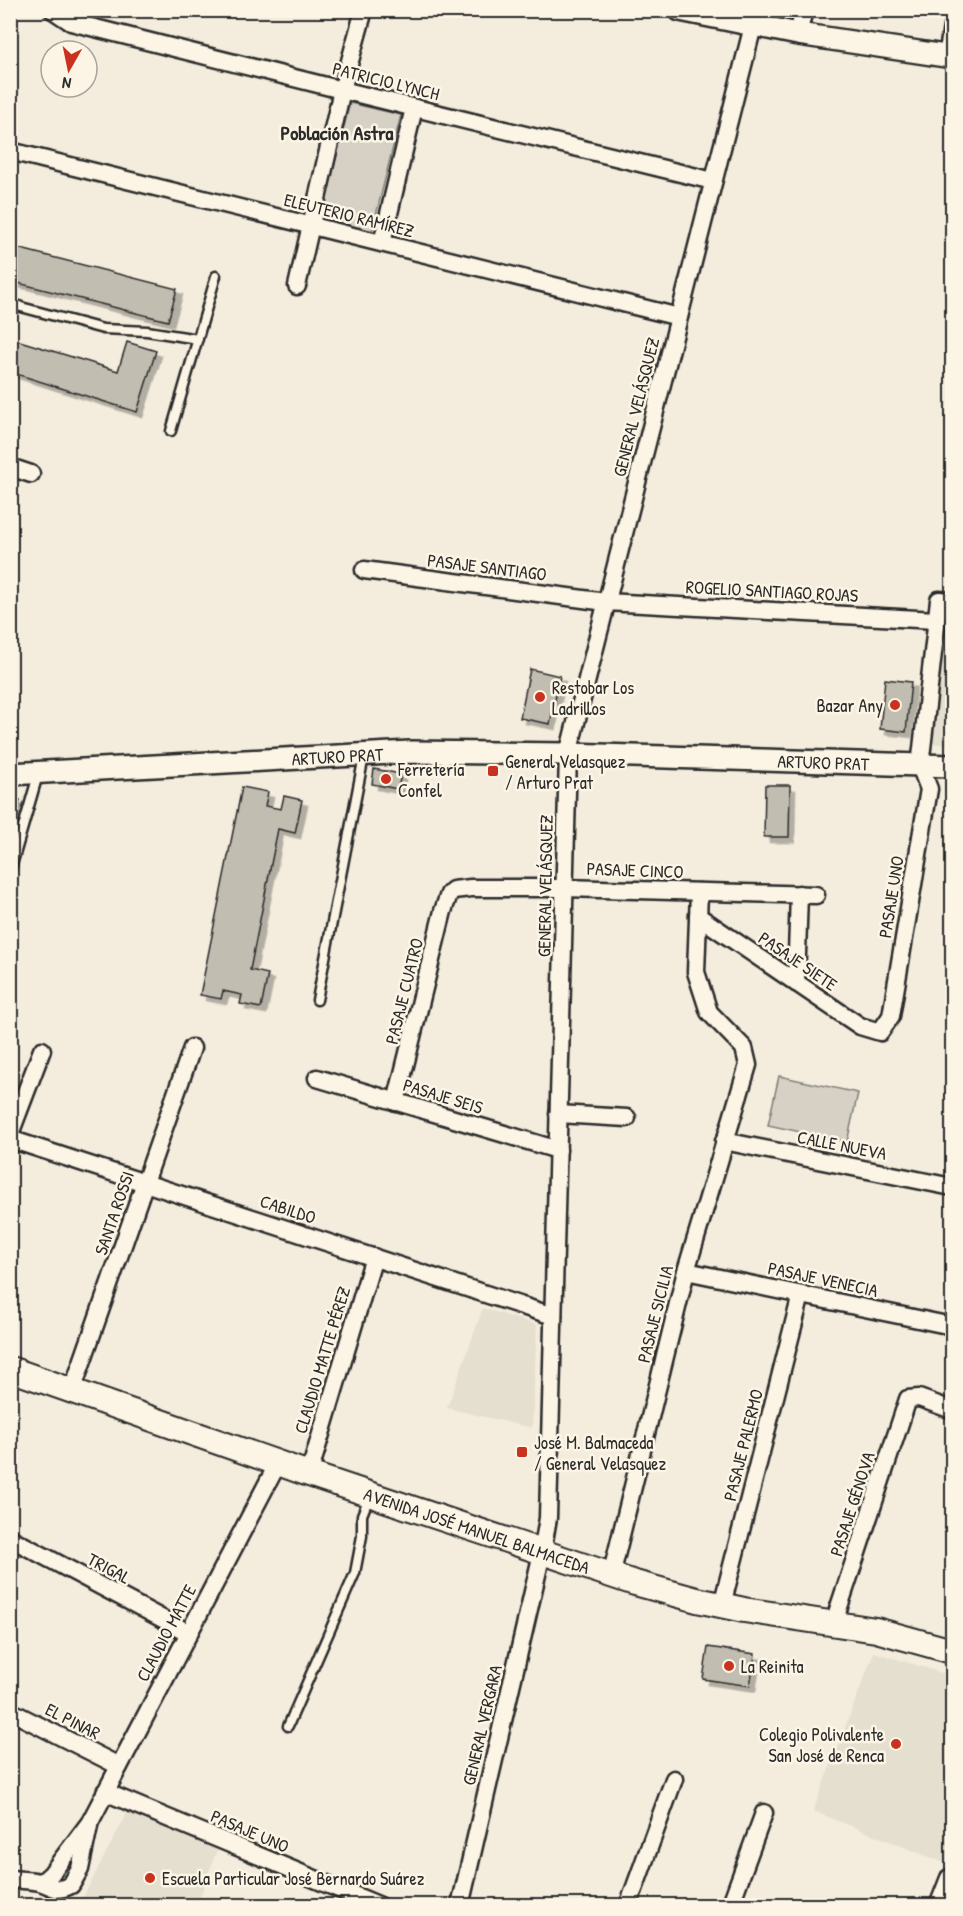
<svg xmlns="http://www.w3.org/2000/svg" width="963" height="1916" font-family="'Patrick Hand',sans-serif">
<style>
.built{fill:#e5dfd0}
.green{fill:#d6d1c4;stroke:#807e78;stroke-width:1.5}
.building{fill:#c2bdb1;stroke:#2b2b2b;stroke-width:1.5;filter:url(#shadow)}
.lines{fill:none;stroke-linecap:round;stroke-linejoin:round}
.service-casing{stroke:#2b2b2b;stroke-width:13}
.minor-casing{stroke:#2b2b2b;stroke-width:21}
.tertiary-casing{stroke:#2b2b2b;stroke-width:26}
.secondary-casing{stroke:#2b2b2b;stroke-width:28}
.service{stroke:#fcf5e5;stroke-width:8}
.minor{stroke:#fcf5e5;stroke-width:16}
.tertiary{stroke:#fcf5e5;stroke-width:21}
.secondary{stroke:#fcf5e5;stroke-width:24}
.poi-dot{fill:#c8321e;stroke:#fcf5e5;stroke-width:2}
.labels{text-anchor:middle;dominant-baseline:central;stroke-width:5;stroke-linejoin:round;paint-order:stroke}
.street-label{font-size:18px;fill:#2b2b2b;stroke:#fcf5e5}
.poi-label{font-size:18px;fill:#2b2b2b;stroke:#fcf5e5;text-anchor:start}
.neighbourhood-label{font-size:20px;font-weight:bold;fill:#2b2b2b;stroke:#fcf5e5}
</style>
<defs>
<filter id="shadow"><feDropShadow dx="5.5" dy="5.5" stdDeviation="0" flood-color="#0004"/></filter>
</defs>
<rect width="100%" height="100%" fill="#f4edde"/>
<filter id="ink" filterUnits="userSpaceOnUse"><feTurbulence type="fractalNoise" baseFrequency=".0167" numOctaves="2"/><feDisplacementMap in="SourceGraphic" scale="12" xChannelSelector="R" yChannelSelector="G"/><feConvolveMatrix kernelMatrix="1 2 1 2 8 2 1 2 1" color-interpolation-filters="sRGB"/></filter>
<g filter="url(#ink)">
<g class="built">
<path d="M949,614L952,615V744H932Z"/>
<path d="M483,1308L537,1325L532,1428L447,1408Z"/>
<path d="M874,1652L952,1676V1866L813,1811Z"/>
<path d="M128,1811L217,1850L197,1905H79Z"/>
</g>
<g class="green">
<path d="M350,103L401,115L372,231L321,218Z"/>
<path d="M779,1076L858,1093L847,1142L768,1125Z"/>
</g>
<g class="building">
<path d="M13,247L177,289L168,321L10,281V258Z"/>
<path d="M10,338L118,371L127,342L156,351L137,412L10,372Z"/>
<path d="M530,669L560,676L550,724L520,718Z"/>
<path d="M885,679L911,682L906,732L880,729Z"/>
<path d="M374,769L401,774L398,789L372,784Z"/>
<path d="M765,785H790L789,837H764Z"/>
<path d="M242,787L268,792L265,806L281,809L284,796L302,800L295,833L278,829L250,970L268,974L261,1008L240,1004L242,995L223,991L221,999L200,995Z"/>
<path d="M10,799L20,800L16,818L10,817Z"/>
<path d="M708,1647L755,1654L750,1686L703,1679Z"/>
</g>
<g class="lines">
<defs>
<g id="service">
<path d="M10,302L21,307L103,329L147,331L198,339"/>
<path d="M171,431L216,276"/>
<path d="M10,872L38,775"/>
<path d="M317,1000L364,756"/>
<path d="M288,1726L355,1573L362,1536V1515L370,1495"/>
</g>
<g id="minor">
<path d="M53,10L71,22L342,90L713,181"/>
<path d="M798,34L804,10"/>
<path d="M947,56L952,27"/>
<path d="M10,151L679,317"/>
<path d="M382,243L414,108"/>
<path d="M297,286L342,90L364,10"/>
<path d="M10,467L31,474"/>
<path d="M364,570L606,602L936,620"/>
<path d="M698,916L860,1026L880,1032L891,1016L929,789L920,766L939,600L952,601"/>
<path d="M796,983L799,894"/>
<path d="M317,1078L558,1150"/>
<path d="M396,1102L443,911L449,894L453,890L471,888H564L816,895"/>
<path d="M558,1114L627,1118"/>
<path d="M10,1134L42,1050"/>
<path d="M10,1139L553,1316"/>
<path d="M724,1141L952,1187"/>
<path d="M686,1271L952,1326"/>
<path d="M72,1391L192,1048"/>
<path d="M309,1474L374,1257"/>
<path d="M10,1538L189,1633"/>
<path d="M611,1576L686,1271L748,1065L744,1048L709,1012L696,972L699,892"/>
<path d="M722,1605L801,1295"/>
<path d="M834,1622L908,1399L919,1398L952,1410"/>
<path d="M10,1711L119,1766"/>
<path d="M105,1792L380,1906"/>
<path d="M10,1879C20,1880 31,1880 40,1882C53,1886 56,1893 71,1885L80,1869L89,1826"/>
<path d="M42,1882L51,1874L90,1822L278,1463"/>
<path d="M460,1906L542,1553L548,1518L568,754L753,26"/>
<path d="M628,1906L674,1779"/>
<path d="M730,1906L764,1813"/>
<path d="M938,1906L949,1878"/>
</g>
<g id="tertiary">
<path d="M680,10L798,34L952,57"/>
<path id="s1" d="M10,774L410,752L568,754L952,766"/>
</g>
<g id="secondary">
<path id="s2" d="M10,1369L309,1474L635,1583L697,1600L744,1610L876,1630L952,1651"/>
</g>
</defs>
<use href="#service" class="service-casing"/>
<use href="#minor" class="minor-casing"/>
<use href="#tertiary" class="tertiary-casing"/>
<use href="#secondary" class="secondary-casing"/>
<use href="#service" class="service"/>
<use href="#minor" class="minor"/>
<use href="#tertiary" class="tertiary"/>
<use href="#secondary" class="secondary"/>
</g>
</g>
<g class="poi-dot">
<circle cx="540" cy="697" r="6"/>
<circle cx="895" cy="705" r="6"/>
<rect x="487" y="765" width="12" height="12" rx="3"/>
<circle cx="386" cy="779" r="6"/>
<rect x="516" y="1446" width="12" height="12" rx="3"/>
<circle cx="729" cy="1666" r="6"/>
<circle cx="896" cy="1744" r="6"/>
<circle cx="150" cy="1878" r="6"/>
</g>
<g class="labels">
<g class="street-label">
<text transform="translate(386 81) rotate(14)">PATRICIO LYNCH</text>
<text transform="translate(349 215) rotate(14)">ELEUTERIO RAMÍREZ</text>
<text transform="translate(636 407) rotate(-76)">GENERAL VELÁSQUEZ</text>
<text transform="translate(487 567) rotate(7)">PASAJE SANTIAGO</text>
<text transform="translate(772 591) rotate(3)">ROGELIO SANTIAGO ROJAS</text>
<text stroke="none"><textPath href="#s1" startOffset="328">ARTURO PRAT</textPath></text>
<text stroke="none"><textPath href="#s1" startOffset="814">ARTURO PRAT</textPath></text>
<text transform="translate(635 870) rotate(2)">PASAJE CINCO</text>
<text transform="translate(545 886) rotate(-89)">GENERAL VELÁSQUEZ</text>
<text transform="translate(891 897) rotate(-81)">PASAJE UNO</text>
<text transform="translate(798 961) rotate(34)">PASAJE SIETE</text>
<text transform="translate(404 991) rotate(-76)">PASAJE CUATRO</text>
<text transform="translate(443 1096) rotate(17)">PASAJE SEIS</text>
<text transform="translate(842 1145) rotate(11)">CALLE NUEVA</text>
<text transform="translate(288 1209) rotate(18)">CABILDO</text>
<text transform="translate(114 1213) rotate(-71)">SANTA ROSSI</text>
<text transform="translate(823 1279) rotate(12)">PASAJE VENECIA</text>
<text transform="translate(655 1314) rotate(-76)">PASAJE SICILIA</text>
<text transform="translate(322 1360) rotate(-73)">CLAUDIO MATTE PÉREZ</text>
<text transform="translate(743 1445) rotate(-76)">PASAJE PALERMO</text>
<text transform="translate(852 1504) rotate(-72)">PASAJE GÉNOVA</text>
<text stroke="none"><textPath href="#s2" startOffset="494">AVENIDA JOSÉ MANUEL BALMACEDA</textPath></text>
<text transform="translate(109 1568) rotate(28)">TRIGAL</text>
<text transform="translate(166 1633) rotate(-62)">CLAUDIO MATTE</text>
<text transform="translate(73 1721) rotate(27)">EL PINAR</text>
<text transform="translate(482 1725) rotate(-77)">GENERAL VERGARA</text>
<text transform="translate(250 1831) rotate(23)">PASAJE UNO</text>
</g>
<g class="poi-label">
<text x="552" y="687">Restobar Los<tspan x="552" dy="21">Ladrillos</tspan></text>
<text x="883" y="705" text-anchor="end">Bazar Any</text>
<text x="505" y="761">General Velasquez<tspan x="505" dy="21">/ Arturo Prat</tspan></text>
<text x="398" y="769">Ferretería<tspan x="398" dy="21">Confel</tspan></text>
<text x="534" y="1442">José M. Balmaceda<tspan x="534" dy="21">/ General Velasquez</tspan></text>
<text x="741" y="1666">La Reinita</text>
<text x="884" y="1734" text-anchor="end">Colegio Polivalente<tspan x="884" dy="21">San José de Renca</tspan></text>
<text x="162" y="1878">Escuela Particular José Bernardo Suárez</text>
</g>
<g class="neighbourhood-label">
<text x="337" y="132">Población Astra</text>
</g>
</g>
<rect width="963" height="1916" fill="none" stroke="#fcf5e5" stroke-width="36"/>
<rect x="18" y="18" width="927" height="1880" fill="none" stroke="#2b2b2b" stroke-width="2" filter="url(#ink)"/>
<g transform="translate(69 69) rotate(189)"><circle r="28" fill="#fcf5e5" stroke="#a8a49b" stroke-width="1.5"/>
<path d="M0-4.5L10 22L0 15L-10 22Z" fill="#c8321e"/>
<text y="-9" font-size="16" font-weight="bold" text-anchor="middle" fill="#2b2b2b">N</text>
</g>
</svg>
